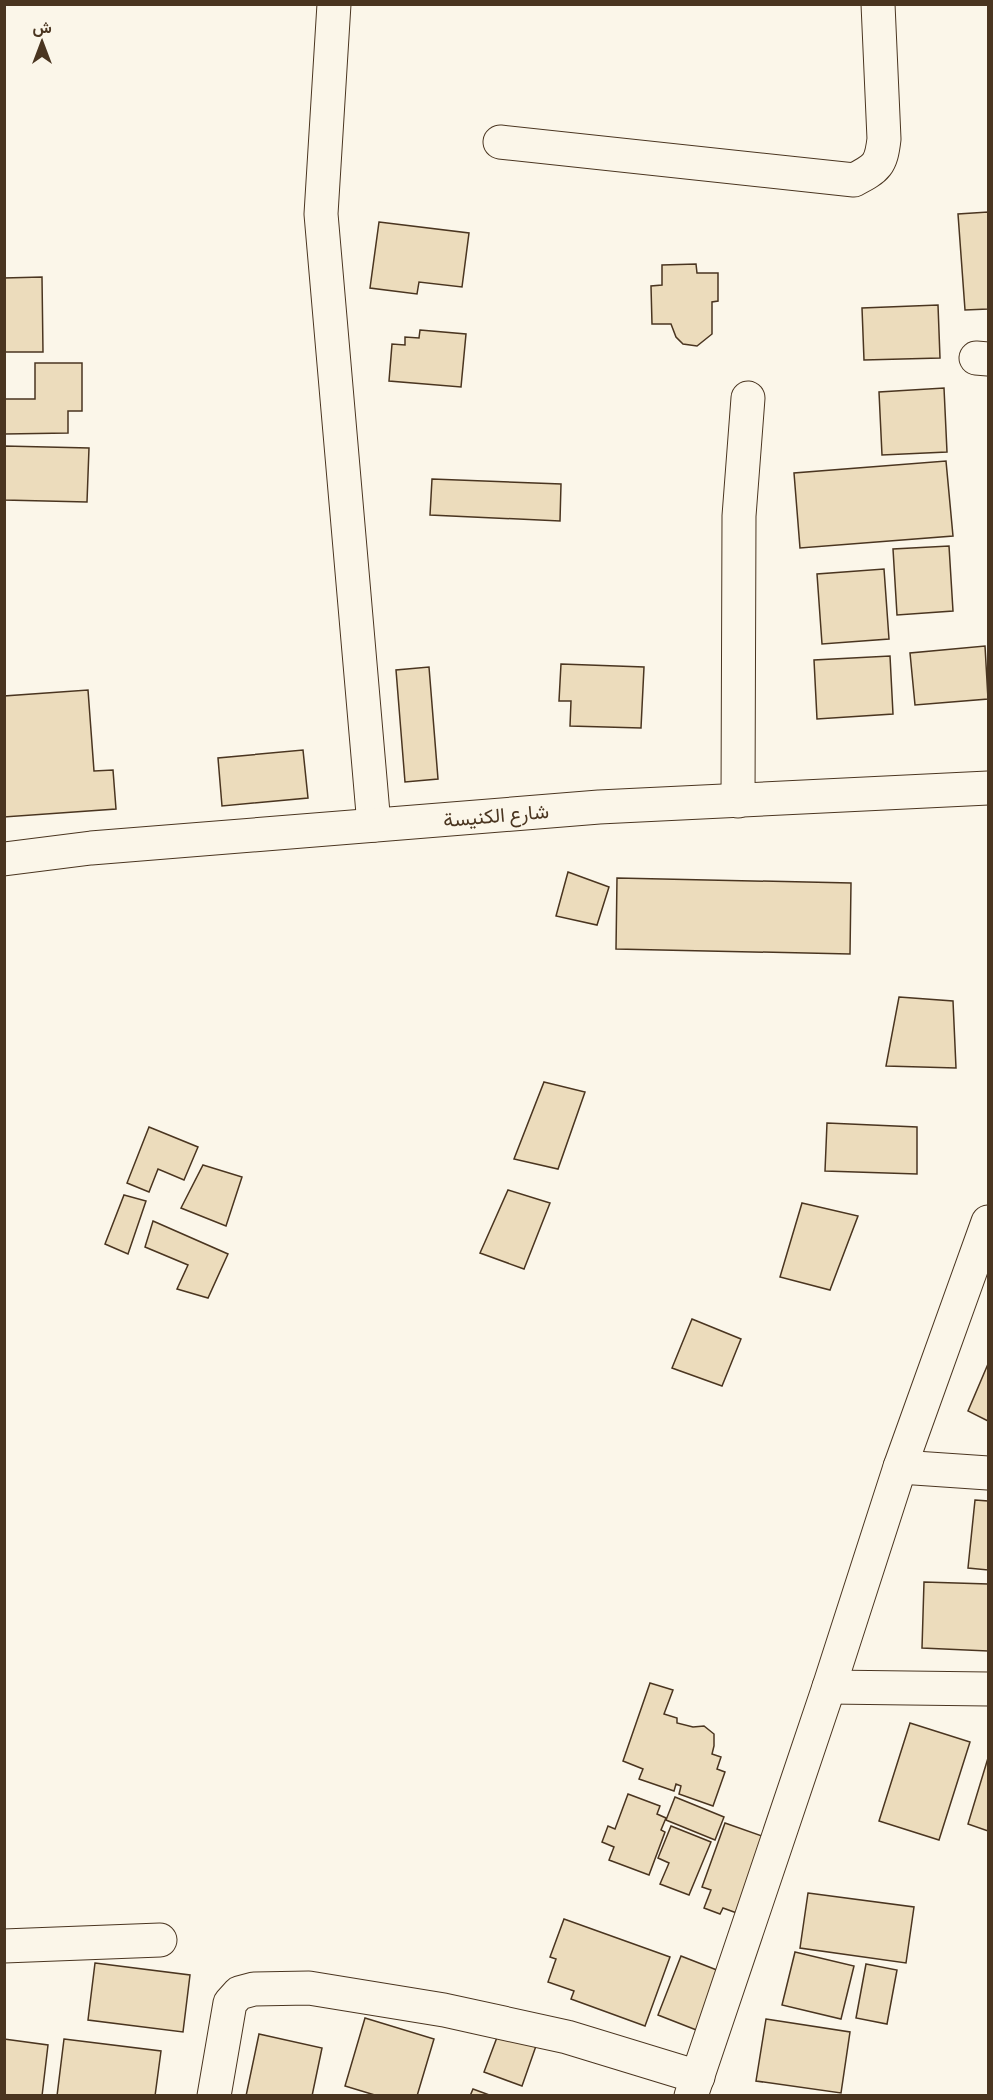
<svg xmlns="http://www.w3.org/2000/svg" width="993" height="2100" font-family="Manrope,Vazirmatn,sans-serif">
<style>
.building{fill:#ecdcbc;stroke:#4a3520;stroke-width:1.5}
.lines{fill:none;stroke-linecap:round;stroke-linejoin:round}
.minor-casing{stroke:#4a3520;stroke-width:35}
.major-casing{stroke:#4a3520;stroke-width:35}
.minor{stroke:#fbf6e9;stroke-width:33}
.major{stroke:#fbf6e9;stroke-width:33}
.labels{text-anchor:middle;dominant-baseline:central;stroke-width:4.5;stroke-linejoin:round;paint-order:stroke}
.street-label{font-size:20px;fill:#4a3520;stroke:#fbf6e9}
</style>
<rect width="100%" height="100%" fill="#fbf6e9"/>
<g class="building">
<path d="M988,212V309L965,310L958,214Z"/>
<path d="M379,222L469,233L462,287L419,282L417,294L370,288Z"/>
<path d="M696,264L697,273H718V301L712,302V334L697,346L683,344L676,337L671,324H652L651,286L662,285V265Z"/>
<path d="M42,277L43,352H4V278Z"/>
<path d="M938,305L940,358L864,360L862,308Z"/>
<path d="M420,330L466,334L461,387L389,381L392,344L405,345V337L419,338Z"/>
<path d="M35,363H82V411H68V433L5,434L4,399H35Z"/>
<path d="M944,388L947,452L882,455L879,392Z"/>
<path d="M4,446L89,448L87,502L4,500Z"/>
<path d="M946,461L953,536L800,548L794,473Z"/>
<path d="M432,479L561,484L560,521L430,515Z"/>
<path d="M949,546L953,611L897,615L893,549Z"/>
<path d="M884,569L889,639L822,644L817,574Z"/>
<path d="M985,646L988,699L915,705L910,653Z"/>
<path d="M890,656L893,714L817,719L814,660Z"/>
<path d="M561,664L644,667L641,728L570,726L571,701H559Z"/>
<path d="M429,667L438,779L405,782L396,670Z"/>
<path d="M88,690L94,771L113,770L116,809L4,817V696Z"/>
<path d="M303,750L308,798L222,806L218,758Z"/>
<path d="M568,872L609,887L597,925L556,916Z"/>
<path d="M617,878L851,883L850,954L616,949Z"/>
<path d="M899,997L953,1001L956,1068L886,1066Z"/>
<path d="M544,1082L585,1092L558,1169L514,1159Z"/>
<path d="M827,1123L917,1127V1174L825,1171Z"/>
<path d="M149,1127L198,1147L184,1180L158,1169L149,1192L127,1183Z"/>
<path d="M203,1165L242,1177L226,1226L181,1208Z"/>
<path d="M508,1190L550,1203L524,1269L480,1253Z"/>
<path d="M124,1195L146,1201L128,1254L105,1244Z"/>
<path d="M802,1203L858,1216L830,1290L780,1277Z"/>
<path d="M153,1221L228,1254L208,1298L177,1289L188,1265L145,1247Z"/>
<path d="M692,1319L741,1339L722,1386L672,1368Z"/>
<path d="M988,1364V1421L968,1411Z"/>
<path d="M975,1500L988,1501V1570L968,1568Z"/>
<path d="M924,1582L988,1584V1651L922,1648Z"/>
<path d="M650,1683L673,1690L664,1714L677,1718V1723L693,1727L704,1726L714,1734V1746L712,1754L721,1757L717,1769L725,1772L713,1806L679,1794L681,1786L676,1784L674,1791L639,1779L643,1769L623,1761Z"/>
<path d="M910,1723L970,1742L939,1840L879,1821Z"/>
<path d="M988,1758V1831L968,1824Z"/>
<path d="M628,1794L660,1806L657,1814L666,1818L661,1830L665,1832L649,1875L609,1860L614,1847L602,1842L608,1826L615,1829Z"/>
<path d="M675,1797L724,1817L715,1840L666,1820Z"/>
<path d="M725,1823L773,1840L745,1916L723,1908L720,1914L704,1908L711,1890L702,1887Z"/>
<path d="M671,1826L711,1842L689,1895L660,1884L669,1863L658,1858Z"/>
<path d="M808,1893L914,1907L906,1963L800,1948Z"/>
<path d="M564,1919L670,1957L645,2026L571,1999L574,1991L548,1982L556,1959L550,1957Z"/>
<path d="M795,1952L854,1966L841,2019L782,2005Z"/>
<path d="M681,1956L727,1974L704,2033L658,2015Z"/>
<path d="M95,1963L190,1975L183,2032L88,2020Z"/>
<path d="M866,1964L897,1970L887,2024L856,2018Z"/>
<path d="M365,2018L434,2039L417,2096H378L345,2086Z"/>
<path d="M766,2019L850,2032L841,2093L756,2081Z"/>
<path d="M499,2032L536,2046L522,2086L484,2072Z"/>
<path d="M259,2034L322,2048L312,2096H246Z"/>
<path d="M4,2039L48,2045L42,2096H4Z"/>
<path d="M64,2039L161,2051L155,2096H57Z"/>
<path d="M473,2089L492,2096H470Z"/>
</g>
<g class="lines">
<defs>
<g id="minor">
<path d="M334,4L321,214L374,825"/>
<path d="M500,142L854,180C877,168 881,165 884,139L878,4"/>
<path d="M976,358L988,359"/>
<path d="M738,801L739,516L748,398"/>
<path d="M900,1467L988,1473"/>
<path d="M829,1687L988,1689"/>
<path d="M4,1946L160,1940"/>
<path d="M214,2096L230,2003L239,1993L254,1989L309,1988L444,2010L567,2037L698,2077"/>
<path d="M691,2096L829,1687L900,1467L988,1222"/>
</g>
<path id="major" d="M4,859L91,848L599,807L988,788"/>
</defs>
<use href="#minor" class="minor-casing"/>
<use href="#major" class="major-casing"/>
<use href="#minor" class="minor"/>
<use href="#major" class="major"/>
</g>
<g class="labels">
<g class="street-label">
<text transform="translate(496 815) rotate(-5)">شارع الكنيسة</text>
</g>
</g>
<rect width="993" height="2100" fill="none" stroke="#4a3520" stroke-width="12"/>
<g transform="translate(42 42)" stroke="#fbf6e9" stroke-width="4.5" paint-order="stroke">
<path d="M0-4.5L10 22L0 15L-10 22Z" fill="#4a3520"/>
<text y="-9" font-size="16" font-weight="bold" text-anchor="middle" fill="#4a3520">ش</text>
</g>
</svg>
